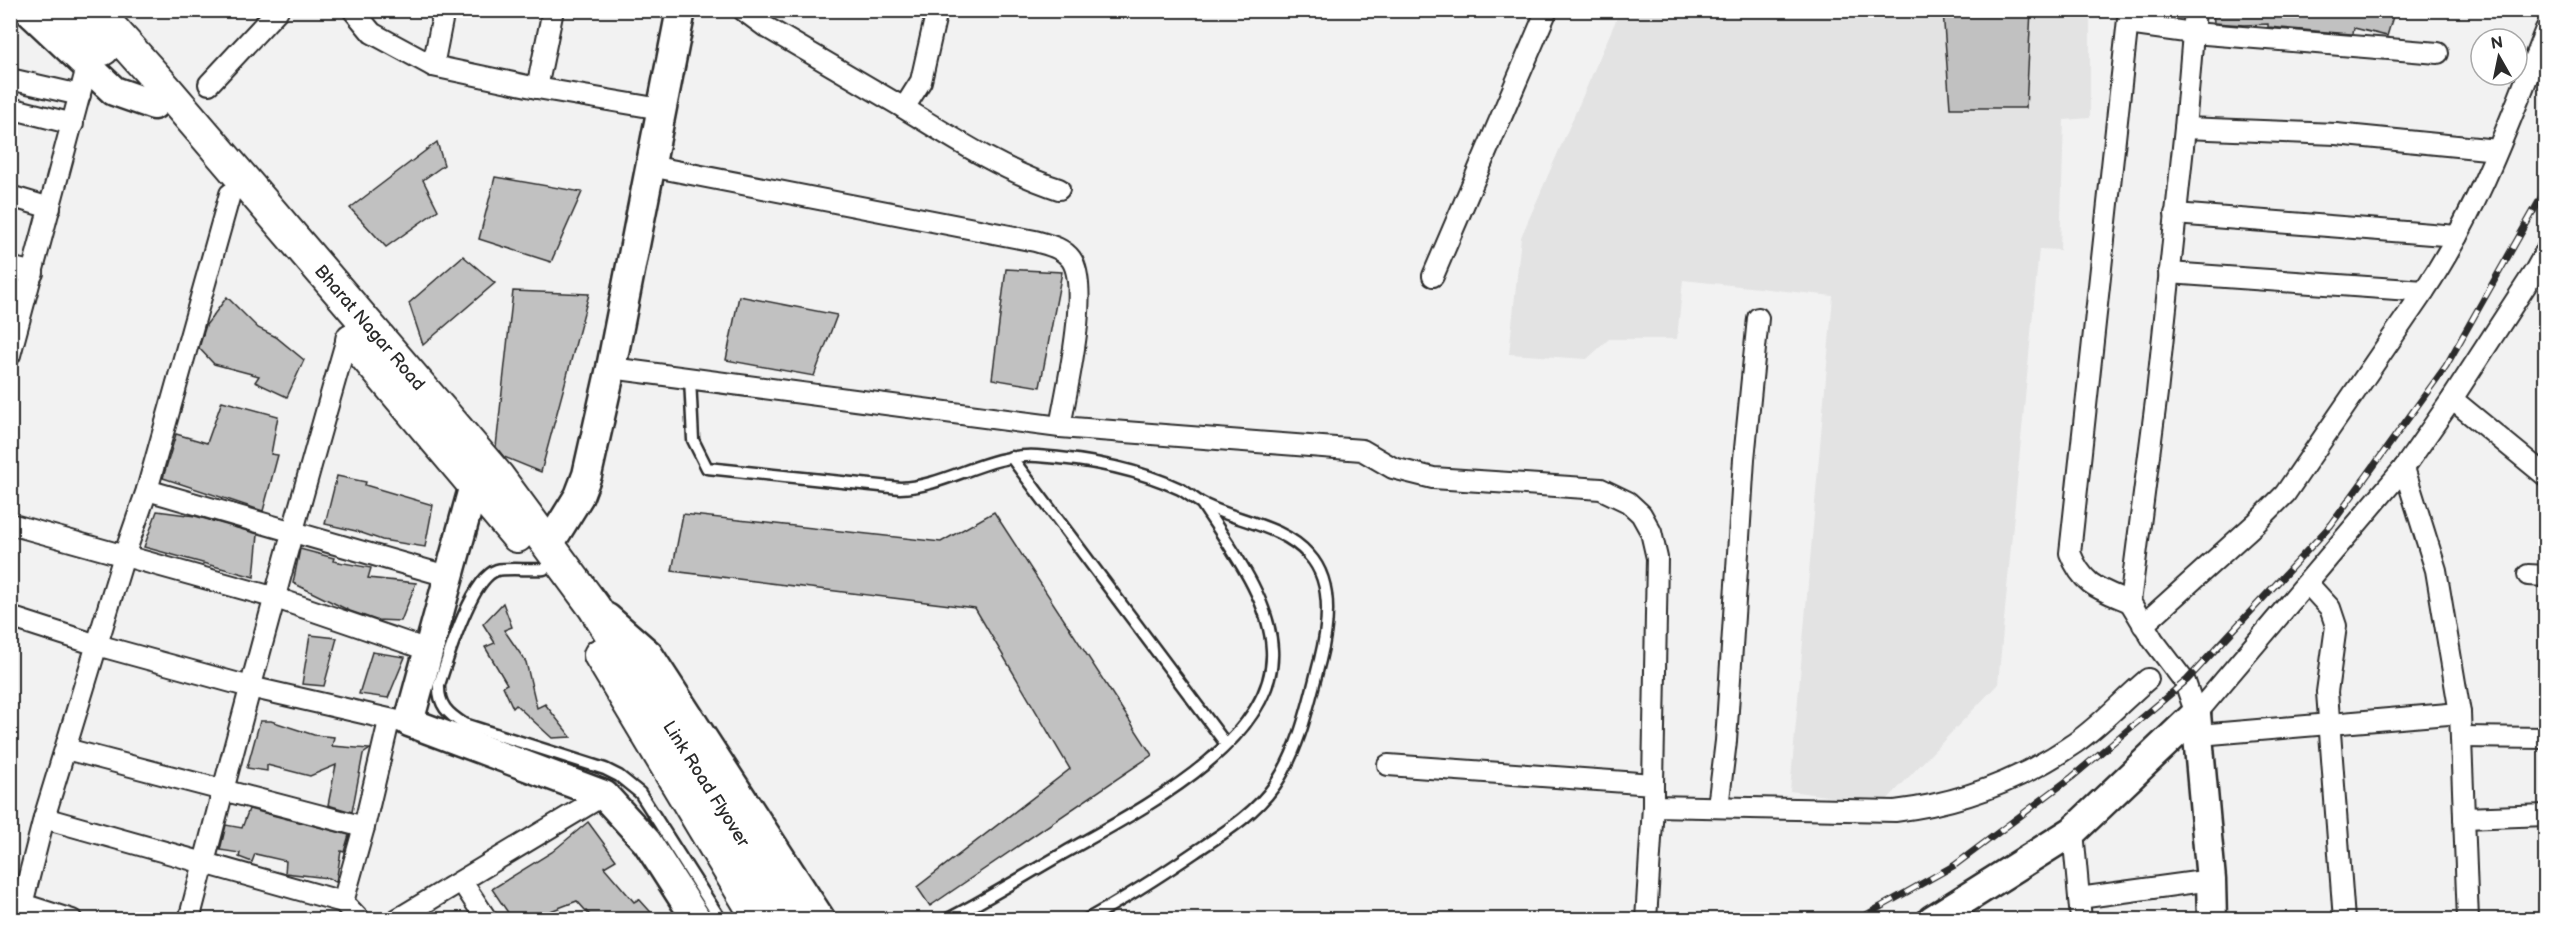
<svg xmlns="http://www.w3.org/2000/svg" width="2556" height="930" font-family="'Balsamiq Sans',sans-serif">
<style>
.built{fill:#e3e3e3}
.building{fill:#c1c1c1;stroke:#2b2b2b;stroke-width:1.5}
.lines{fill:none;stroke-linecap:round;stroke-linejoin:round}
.lane-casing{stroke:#2b2b2b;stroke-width:15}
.street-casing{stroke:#2b2b2b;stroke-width:24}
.secondary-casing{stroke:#2b2b2b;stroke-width:33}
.primary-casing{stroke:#2b2b2b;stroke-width:36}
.lane{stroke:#fff;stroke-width:10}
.street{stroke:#fff;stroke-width:20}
.secondary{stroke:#fff;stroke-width:28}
.primary{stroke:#fff;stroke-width:32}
.rail-casing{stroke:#2b2b2b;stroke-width:7}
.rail{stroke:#fff;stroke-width:4.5;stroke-dasharray:14;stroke-linecap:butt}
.labels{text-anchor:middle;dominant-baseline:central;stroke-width:5;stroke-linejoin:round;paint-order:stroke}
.street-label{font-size:18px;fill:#2b2b2b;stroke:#fff}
</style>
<rect width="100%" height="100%" fill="#f2f2f2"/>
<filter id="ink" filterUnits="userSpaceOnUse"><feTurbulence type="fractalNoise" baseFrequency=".0167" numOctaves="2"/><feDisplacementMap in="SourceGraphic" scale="12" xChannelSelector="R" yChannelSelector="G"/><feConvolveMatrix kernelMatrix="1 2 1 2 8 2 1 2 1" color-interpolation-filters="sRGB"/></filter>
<g filter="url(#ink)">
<path class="built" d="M1620,11H2090V118L2064,120L2060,250L2039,249L1998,684L1883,804L1790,791L1833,296L1683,280L1677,339H1609L1587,359L1509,354L1521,237Z"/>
<g class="building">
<path d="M1943,10H2031L2026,108H1950Z"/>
<path d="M2213,10H2395L2387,36L2354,28L2353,34H2351L2268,27V24L2244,25L2214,23Z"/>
<path d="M437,142L444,165L423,180L438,210L386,247L350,208Z"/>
<path d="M495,177L582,192L551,262L479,239Z"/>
<path d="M463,256L495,283L423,345L409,303Z"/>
<path d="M1006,269L1062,272L1040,387L992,379Z"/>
<path d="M513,291L589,294L541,472L504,457L496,447Z"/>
<path d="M739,296L837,315L814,376L726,360Z"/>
<path d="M227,297L258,328L276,337L304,360L287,397L255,382L259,376L214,364L199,348L206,325Z"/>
<path d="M222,401L278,416L271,454L278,455L263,511L163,478L176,434L207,443Z"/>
<path d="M337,476L366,482L365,485L433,505L425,547L382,540L356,531L325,524Z"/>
<path d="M157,511L195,516L258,534L254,577L144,547Z"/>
<path d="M994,512L1152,755L930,906L917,887L1070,769L975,608L672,571L683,514L941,542Z"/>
<path d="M300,549L334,558L333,561L371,568L368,578L416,583L401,621L376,620L350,611L293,583Z"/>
<path d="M503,603L512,627L504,630L526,662L537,708L545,704L571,737L552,738L516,705L513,708L503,686L507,684L485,647L495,643L483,624Z"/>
<path d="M310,635L337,638L324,686L302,684Z"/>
<path d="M372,652L405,657L388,698L359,694Z"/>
<path d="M260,721H271L314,735L334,737L332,746L370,749L363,754L352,812L328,805L336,765L310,776L267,765V771L247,768Z"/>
<path d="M249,809L349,835L344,852L341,851L336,882L328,878L285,873L286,861L255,854L252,862L239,857L240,853L220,850L226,825L242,828Z"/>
<path d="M588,822L616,860L604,867L634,902L639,899L658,920H594L577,901L527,920H513L492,889L552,852Z"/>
</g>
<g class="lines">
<defs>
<g id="lane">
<path d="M690,378L693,440L707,468L900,488C948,486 988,453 1037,456C1084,459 1137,469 1180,489C1188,493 1195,500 1203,504C1236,521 1283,525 1309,555C1334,582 1328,628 1320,660C1309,702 1300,748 1275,785C1255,814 1225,832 1195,852C1160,876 1124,899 1086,920"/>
<path d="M1011,457L1226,744"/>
<path d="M544,569C533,570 505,568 497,570C471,578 447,660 439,685C438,705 448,714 464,724L605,769L619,776L640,793L721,920"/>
<path d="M946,920C986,900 1025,875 1064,853C1132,814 1277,743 1272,650C1270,598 1229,546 1202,504"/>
</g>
<g id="street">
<path d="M353,10L372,33L433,66L537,88L661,109"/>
<path d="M743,10L766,27L904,108L921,81L937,10"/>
<path d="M2129,10L2070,553C2083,586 2099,589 2130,602"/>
<path d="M2195,10L2185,128L2157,393L2130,602L2153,640L2185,682L2196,714"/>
<path d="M2128,24L2193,33L2438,53"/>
<path d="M433,66L444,10"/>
<path d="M10,79L80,95"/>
<path d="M209,84L278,10"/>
<path d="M537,88L553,10"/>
<path d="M10,108L73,124"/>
<path d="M904,108C954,139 1003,171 1059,189"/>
<path d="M2185,128L2336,134L2497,150"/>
<path d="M650,166L1035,241C1048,245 1062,247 1071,259C1091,287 1066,391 1060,427L1362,450L1393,468L1433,478L1601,489L1628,502L1641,514L1651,532L1657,558L1653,784"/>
<path d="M10,196L50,208"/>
<path d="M2175,214L2457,236"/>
<path d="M10,267L33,273"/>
<path d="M2169,273L2424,291"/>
<path d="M1433,276L1547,10"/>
<path d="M10,355L87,67"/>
<path d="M611,368L1060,427"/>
<path d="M2452,399L2546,476"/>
<path d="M2404,468L2436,570L2460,713L2468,920"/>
<path d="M147,490L447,576"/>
<path d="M10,524L276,598L428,650"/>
<path d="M2528,575L2546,576"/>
<path d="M2308,584L2330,608L2336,626L2327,692L2344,920"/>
<path d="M10,617L97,645L250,687L402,722"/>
<path d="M2143,625L2256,523L2285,494L2424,291C2478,211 2511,118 2546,29"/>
<path d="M2196,714L2404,468L2452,399L2535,271L2546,251"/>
<path d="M2199,735L2460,713"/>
<path d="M2461,737L2546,738"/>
<path d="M66,749L364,827"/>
<path d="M1388,765L1653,784V806L1895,811C1961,803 2020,781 2075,743C2101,725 2123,700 2148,679"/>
<path d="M1718,807L1726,741L1744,459L1758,318"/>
<path d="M44,818L343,902L364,827L389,721"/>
<path d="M2464,818L2546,815"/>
<path d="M2073,831L2081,920"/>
<path d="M462,882L487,920"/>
<path d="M2079,898L2211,880"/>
<path d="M343,902L360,920"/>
<path d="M22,904L72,920"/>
<path d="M18,920L44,818L124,556L147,490L230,194"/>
<path d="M189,920C240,724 292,529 348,335"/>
<path d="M396,920L604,795"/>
<path d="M1646,920L1653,806"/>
</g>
<g id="secondary">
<path d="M28,10L114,91L154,105"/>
<path d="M474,485L409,722L604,795L647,842L697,920"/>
<path d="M548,546L579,496L587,475L611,368L681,10"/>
<path d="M607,618L648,654L821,920"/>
<path d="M2196,714L2211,880L2212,920"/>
<path d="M1932,920L2073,831L2196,714"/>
</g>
<g id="primary">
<path d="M67,10L103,49"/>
<path id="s1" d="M95,10L164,87L498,477L594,607L793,920"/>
<path d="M352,340L517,536"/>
<path d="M600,655L759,920"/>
</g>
</defs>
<use href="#lane" class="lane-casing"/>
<use href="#street" class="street-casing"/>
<use href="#secondary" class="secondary-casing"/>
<use href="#primary" class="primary-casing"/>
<use href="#lane" class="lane"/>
<use href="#street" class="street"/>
<use href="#secondary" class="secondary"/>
<use href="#primary" class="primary"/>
<defs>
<path id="rail" d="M1857,920L1955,865L2072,777L2187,680L2331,525L2446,366L2546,189"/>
</defs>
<use href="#rail" class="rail-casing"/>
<use href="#rail" class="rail"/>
</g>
</g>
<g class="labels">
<g class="street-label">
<text stroke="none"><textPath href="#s1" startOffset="420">Bharat Nagar Road</textPath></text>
<text stroke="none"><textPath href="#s1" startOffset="988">Link Road Flyover</textPath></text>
</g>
</g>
<rect width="2556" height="930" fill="none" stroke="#fff" stroke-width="36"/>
<rect x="18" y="18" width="2520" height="894" fill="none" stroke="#2b2b2b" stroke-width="2" filter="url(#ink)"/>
<g transform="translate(2499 57) rotate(351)"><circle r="28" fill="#ffffff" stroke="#aaaaaa" stroke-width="1.5"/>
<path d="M0-4.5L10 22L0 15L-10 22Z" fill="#2b2b2b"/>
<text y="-9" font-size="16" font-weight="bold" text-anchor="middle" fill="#2b2b2b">N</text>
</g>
</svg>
